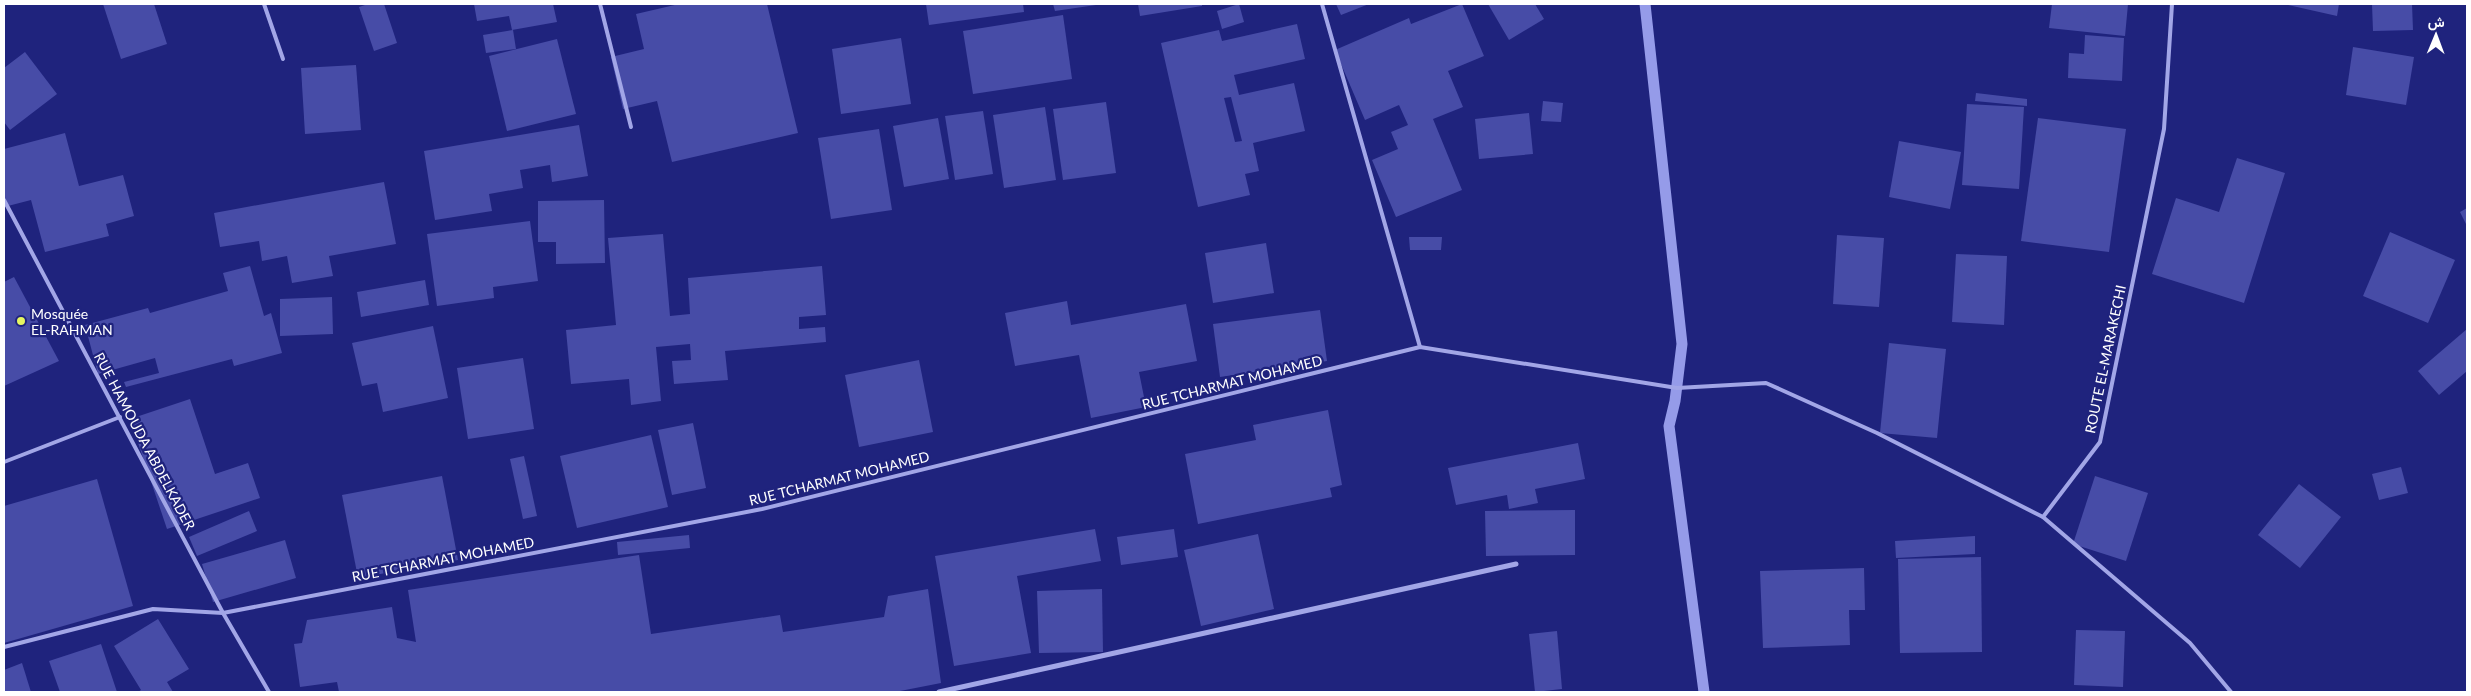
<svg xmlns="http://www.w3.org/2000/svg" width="2471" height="696" font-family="Lato,Vazirmatn,sans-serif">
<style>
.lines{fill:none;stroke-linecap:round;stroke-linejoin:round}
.stream{stroke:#959be9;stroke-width:11}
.building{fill:#474ca7;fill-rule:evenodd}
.service{stroke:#a2a6e7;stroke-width:4}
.minor{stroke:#a2a6e7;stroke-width:5}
.poi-dot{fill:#e6f661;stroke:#1f237d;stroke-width:2}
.labels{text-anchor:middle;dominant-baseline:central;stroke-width:4.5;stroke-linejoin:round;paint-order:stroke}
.poi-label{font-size:14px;fill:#fff;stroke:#1f237d;text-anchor:start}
.street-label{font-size:14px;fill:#fff;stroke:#1f237d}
</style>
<rect width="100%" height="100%" fill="#1f237d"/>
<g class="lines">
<path class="stream" d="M1645,4L1682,344L1675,401L1669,426L1704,692"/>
</g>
<g class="building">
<path d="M103,4H154L167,44L121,59Z"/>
<path d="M368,4H384L397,43L374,51L359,7Z"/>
<path d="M474,4H553L557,22L512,30L509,16L477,21Z"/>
<path d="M679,4H767L798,133L672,162L657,101L623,109L611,57L644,49L636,14Z"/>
<path d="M926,4H1023L1024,12L929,25Z"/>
<path d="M1053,4H1096V5L1055,11Z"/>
<path d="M1138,4H1202V6L1140,16Z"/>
<path d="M1239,4L1244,22L1222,29L1217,11Z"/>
<path d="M1336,4H1369L1341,15Z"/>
<path d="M1462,4L1484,56L1448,71L1463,107L1433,119L1462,190L1396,217L1372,160L1398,149L1391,132L1408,125L1399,105L1365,120L1335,50L1409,18L1411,24Z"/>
<path d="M1488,4H1535L1544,19L1509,40Z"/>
<path d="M2052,4H2128L2125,36L2049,28Z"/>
<path d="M2284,4H2339L2337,16Z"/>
<path d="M2372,4H2412L2413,30L2373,31Z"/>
<path d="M1063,15L1072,79L973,94L963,31Z"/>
<path d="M1297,24L1305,59L1234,75L1239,95L1294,83L1305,131L1253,143L1259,171L1245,174L1250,195L1198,207L1161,43L1219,30L1222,41ZM1231,97L1242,141L1235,142L1224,98Z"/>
<path d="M513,30L516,49L486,53L483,35Z"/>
<path d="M2085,35L2124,38L2122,81L2068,78L2069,53L2084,54Z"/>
<path d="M901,38L911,104L841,114L832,49Z"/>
<path d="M557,39L576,114L507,131L489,56Z"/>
<path d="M2353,47L2414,57L2406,105L2346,95Z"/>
<path d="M25,52L57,94L10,130L4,122V68Z"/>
<path d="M356,65L361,130L305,134L301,68Z"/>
<path d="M1976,93L2027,99V106L1975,101Z"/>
<path d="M1543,101L1563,103L1561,122L1541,121Z"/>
<path d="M1106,102L1116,173L1063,180L1053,109Z"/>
<path d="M1967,104L2024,107L2019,189L1962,185Z"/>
<path d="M1045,107L1056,180L1004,188L993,115Z"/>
<path d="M983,111L993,174L955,180L945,116Z"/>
<path d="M1529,113L1533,154L1479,159L1475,119Z"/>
<path d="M938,118L949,179L904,187L893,126Z"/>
<path d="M2038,118L2126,129L2109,252L2021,241Z"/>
<path d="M579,125L588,176L552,182L550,165L520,170L523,188L489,194L492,211L435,220L424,151Z"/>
<path d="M879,129L892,210L831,219L818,138Z"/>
<path d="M65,133L79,186L123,175L134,216L106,224L109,236L45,252L31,200L4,207V149Z"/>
<path d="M1899,141L1961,152L1950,209L1889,197Z"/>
<path d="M2237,158L2285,173L2244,303L2152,274L2176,198L2219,212Z"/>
<path d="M384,182L396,244L329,256L333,276L292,283L287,256L262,261L259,241L220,247L214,213Z"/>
<path d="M604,200L605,263L556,264V242H538V201Z"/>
<path d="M2467,208V226L2460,212Z"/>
<path d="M530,221L538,281L493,287L494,298L437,306L427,234Z"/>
<path d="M2390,232L2455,260L2428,323L2363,296Z"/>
<path d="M663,234L670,316L690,314L688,278L822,266L826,315L799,317V329L825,327L826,342L725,351L728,380L674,384L672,361L691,360L690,344L656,347L661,401L631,405L629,379L571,384L566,330L616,325L608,238Z"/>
<path d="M1837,235L1884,238L1879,307L1833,304Z"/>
<path d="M1409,237H1442L1441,250H1410Z"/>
<path d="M1266,243L1274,293L1213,303L1205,253Z"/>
<path d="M1956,254L2007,256L2004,325L1952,322Z"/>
<path d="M250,266L264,316L271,313L282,353L234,366L232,359L126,387L124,382L159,373L155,358L98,374L85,325L148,308L150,313L228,291L223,273Z"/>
<path d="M14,277L59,361L4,386V282Z"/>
<path d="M425,280L429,305L361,317L357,292Z"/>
<path d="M332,297L333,334L280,336V299Z"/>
<path d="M1067,301L1071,325L1186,304L1197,361L1139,372L1146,407L1091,418L1079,355L1015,366L1005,313Z"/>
<path d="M1320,310L1327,361L1220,377L1213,324Z"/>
<path d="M433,326L448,398L383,412L377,383L362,386L352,343Z"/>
<path d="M2467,329V371L2439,395L2418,371Z"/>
<path d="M1889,343L1946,349L1937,438L1880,433Z"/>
<path d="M523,358L534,429L468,439L457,368Z"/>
<path d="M919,360L933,432L859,447L845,375Z"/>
<path d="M190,399L215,474L248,463L260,498L167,529L130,419Z"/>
<path d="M1328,410L1342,485L1330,488L1332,497L1198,524L1185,454L1256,440L1253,425Z"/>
<path d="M693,423L706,488L672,495L658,430Z"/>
<path d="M651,435L668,507L577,528L560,456Z"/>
<path d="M1578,443L1585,479L1535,489L1538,503L1509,509L1507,495L1456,505L1448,468Z"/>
<path d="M524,456L537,516L523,519L510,459Z"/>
<path d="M2401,467L2408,493L2379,500L2372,474Z"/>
<path d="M442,476L458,560L358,578L342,495Z"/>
<path d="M2095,476L2148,493L2126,561L2073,544Z"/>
<path d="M97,479L133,606L4,643V506Z"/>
<path d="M2299,484L2341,517L2300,568L2258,535Z"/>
<path d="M1575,510V555L1486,556L1485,511Z"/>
<path d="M249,511L257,531L197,556L189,537Z"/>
<path d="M1095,529L1101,561L1017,576L1031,653L954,666L935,556Z"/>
<path d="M1174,529L1178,557L1121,565L1117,537Z"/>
<path d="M1258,534L1274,609L1201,626L1184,550Z"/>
<path d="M689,535L690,548L618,555L617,542Z"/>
<path d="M1975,536V554L1896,558L1895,541Z"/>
<path d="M285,540L296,578L213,602L202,564Z"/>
<path d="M639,555L651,634L780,615L783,632L884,617L888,596L928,589L941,683L895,692H339L337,682L300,687L294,644L302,643L307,620L392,607L397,638L416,642L408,590Z"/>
<path d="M1981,557L1982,652L1900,653L1898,559Z"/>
<path d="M1864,568L1865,610H1849L1850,645L1763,648L1760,571Z"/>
<path d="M1102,589L1103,652L1039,653L1037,591Z"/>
<path d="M158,619L189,669L167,682L173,692H138L141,690L114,646Z"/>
<path d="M2076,630L2125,631L2123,687L2074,685Z"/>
<path d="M1557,631L1562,689L1535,692L1529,634Z"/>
<path d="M101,644L117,692H60L49,661Z"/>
<path d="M22,663L31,692H4V670Z"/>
</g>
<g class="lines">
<g class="service">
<path d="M264,4L283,59"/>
<path d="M600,4L631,127"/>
<path d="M1322,4L1420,347"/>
<path d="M4,200L223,613L269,692"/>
<path d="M4,462L120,417"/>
<path d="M2043,517L2190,643L2231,692"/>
<path d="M4,647L153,609L223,613L762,509L1420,347L1677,388L1766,383L1877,433L2043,517L2100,442L2164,129L2172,4"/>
</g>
<path class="minor" d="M939,692L1516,564"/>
</g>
<circle class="poi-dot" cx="21" cy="321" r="5"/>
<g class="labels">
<g class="poi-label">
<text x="31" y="313">Mosquée<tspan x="31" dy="16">EL-RAHMAN</tspan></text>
</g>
<g class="street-label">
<text transform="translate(2105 359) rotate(-78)">ROUTE EL-MARAKECHI</text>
<text transform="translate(1232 382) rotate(-14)">RUE TCHARMAT MOHAMED</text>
<text transform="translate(145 441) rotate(62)">RUE HAMOUDA ABDELKADER</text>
<text transform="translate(839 478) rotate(-14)">RUE TCHARMAT MOHAMED</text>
<text transform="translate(443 559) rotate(-11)">RUE TCHARMAT MOHAMED</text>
</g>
</g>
<rect width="2471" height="696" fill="none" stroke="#ffffff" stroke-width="10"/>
<g transform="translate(2436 35) rotate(1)" stroke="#1f237d" stroke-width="4" paint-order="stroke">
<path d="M0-4L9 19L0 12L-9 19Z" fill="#ffffff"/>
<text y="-8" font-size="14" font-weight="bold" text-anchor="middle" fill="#ffffff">ش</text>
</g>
</svg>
